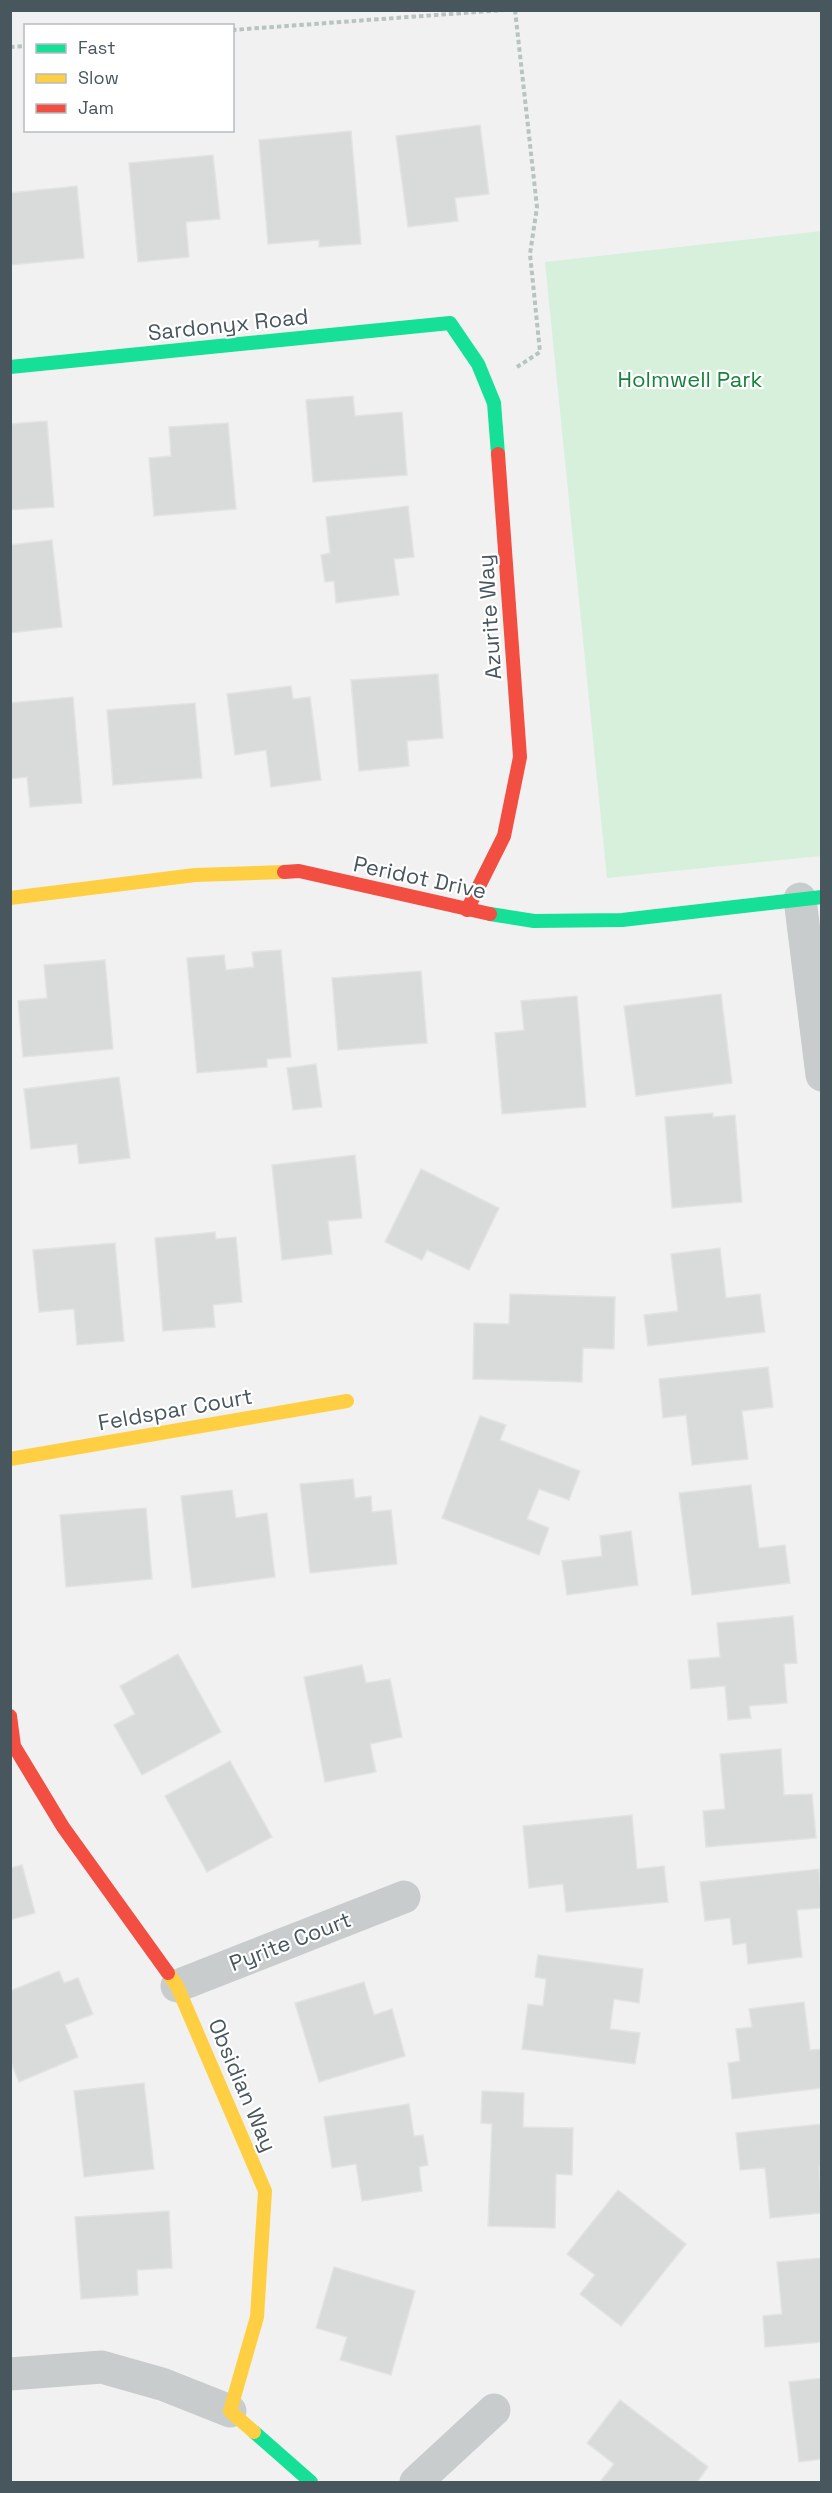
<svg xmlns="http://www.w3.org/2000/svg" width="832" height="2493" font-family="'Space Grotesk',sans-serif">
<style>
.green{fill:#d6f0dc}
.building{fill:#d9dada;stroke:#e3e3e4;stroke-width:1.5}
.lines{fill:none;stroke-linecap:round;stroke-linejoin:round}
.path{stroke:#b8c4bf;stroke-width:4;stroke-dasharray:4.5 3;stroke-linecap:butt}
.street{stroke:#c9cccd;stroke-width:33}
.fast{stroke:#16e098;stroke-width:14}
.slow{stroke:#ffcf43;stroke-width:14}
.jam{stroke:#f24e42;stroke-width:14}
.labels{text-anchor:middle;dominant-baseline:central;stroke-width:4.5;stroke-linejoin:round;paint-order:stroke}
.street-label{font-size:22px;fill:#48575e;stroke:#fff}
.park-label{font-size:22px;fill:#16823c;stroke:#fff}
</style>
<rect width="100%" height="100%" fill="#f2f1f1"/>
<path class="green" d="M821,231V856L607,878L545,262Z"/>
<g class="building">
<path d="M480,125L489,194L455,198L458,221L408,227L396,136Z"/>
<path d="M351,131L361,244L319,247V240L268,244L259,140Z"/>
<path d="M213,155L220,219L186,222L189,257L138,262L129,163Z"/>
<path d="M77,186L84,258L10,265V193Z"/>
<path d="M353,396L355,416L402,412L407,475L313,482L306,400Z"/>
<path d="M47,421L54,507L10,510V424Z"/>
<path d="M228,423L236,509L154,516L149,458L171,456L169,427Z"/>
<path d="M408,506L414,557L394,559L399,595L336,603L334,581L325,582L321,555L330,553L326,517Z"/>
<path d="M52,540L62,627L10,633V545Z"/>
<path d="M438,674L443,738L407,741L409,766L359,771L351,680Z"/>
<path d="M291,686L293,699L310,697L321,780L271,787L266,750L235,755L227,694Z"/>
<path d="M73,697L82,803L30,807L27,777L10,779V703Z"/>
<path d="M195,703L202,778L113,785L107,710Z"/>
<path d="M281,950L291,1057L267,1059V1067L197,1073L187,958L224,955L226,970L254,967L252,952Z"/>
<path d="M105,960L113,1049L23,1057L18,1001L47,998L44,965Z"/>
<path d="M421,971L427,1043L338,1050L332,978Z"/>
<path d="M721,994L732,1083L636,1096L624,1006Z"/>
<path d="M577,996L586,1107L502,1114L495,1033L524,1030L521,1001Z"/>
<path d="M316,1064L322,1107L293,1110L287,1068Z"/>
<path d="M119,1077L130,1158L79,1164L77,1144L31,1149L24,1089Z"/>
<path d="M713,1113V1117L735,1115L742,1202L672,1208L665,1117Z"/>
<path d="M355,1155L362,1218L328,1221L332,1254L282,1260L272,1165Z"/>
<path d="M421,1169L499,1208L469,1270L427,1250L422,1260L385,1242Z"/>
<path d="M215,1232L216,1239L236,1237L242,1302L213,1305L215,1327L163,1331L155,1238Z"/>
<path d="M115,1243L124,1341L77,1345L74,1309L39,1312L33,1250Z"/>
<path d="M720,1248L726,1298L760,1294L765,1332L648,1346L644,1315L678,1311L671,1254Z"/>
<path d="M510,1294L615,1297L614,1349L583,1348L582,1382L473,1379L474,1323L509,1324Z"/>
<path d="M768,1367L773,1407L742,1411L748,1459L692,1465L686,1415L663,1418L659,1379Z"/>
<path d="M480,1416L506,1425L500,1440L580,1471L569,1500L539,1489L527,1519L549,1528L539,1555L442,1518Z"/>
<path d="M353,1479L355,1498L371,1496L372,1512L391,1510L397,1564L310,1573L300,1484Z"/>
<path d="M751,1485L759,1548L785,1545L790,1583L692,1595L679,1493Z"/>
<path d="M232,1490L236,1518L267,1513L275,1577L192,1588L181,1496Z"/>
<path d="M146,1508L152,1579L66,1587L60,1515Z"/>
<path d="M631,1531L638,1585L567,1595L562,1561L602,1556L600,1536Z"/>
<path d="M793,1616L797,1663L784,1664L787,1703L749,1706L751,1718L728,1720L725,1686L691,1689L688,1660L720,1657L717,1623Z"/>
<path d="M178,1654L221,1732L142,1775L114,1725L135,1714L120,1686Z"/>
<path d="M362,1665L366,1683L390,1679L402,1737L370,1744L376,1772L325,1782L304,1677Z"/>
<path d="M781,1749L784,1795L812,1794L816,1838L706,1847L703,1811L725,1809L720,1754Z"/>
<path d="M230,1761L272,1837L207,1872L165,1796Z"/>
<path d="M632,1815L637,1869L664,1866L668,1902L566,1912L563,1884L529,1888L523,1826Z"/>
<path d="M22,1865L35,1913L10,1920V1868Z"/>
<path d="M819,1869L822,1908L797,1910L802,1957L748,1964L746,1943L733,1945L730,1918L705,1921L700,1882Z"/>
<path d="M538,1955L643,1969L639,2003L614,1999L610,2029L640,2033L635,2064L522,2049L528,2004L543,2006L546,1979L535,1977Z"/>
<path d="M59,1971L64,1983L78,1978L93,2014L65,2025L78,2057L19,2082L10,2060V1991Z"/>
<path d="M364,1982L374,2015L392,2009L405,2056L319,2082L295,2003Z"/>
<path d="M804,2002L810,2050L822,2049V2088L732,2099L728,2063L740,2061L736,2029L752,2027L749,2009Z"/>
<path d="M144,2083L154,2169L84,2177L74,2091Z"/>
<path d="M482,2091L524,2093L523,2127L573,2128L572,2175L556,2174L555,2228L488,2226L492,2124L481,2123Z"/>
<path d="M409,2104L414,2136L423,2135L428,2165L419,2167L422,2191L362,2201L356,2164L332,2168L324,2117Z"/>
<path d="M822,2124V2166H819L822,2213L770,2218L765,2168L740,2170L736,2133Z"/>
<path d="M618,2190L686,2244L621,2326L580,2294L595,2275L567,2254Z"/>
<path d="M169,2211L172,2268L137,2270L138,2295L81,2299L75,2217Z"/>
<path d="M822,2258V2342L765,2347L763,2316L782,2314L777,2262Z"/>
<path d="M334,2267L415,2291L391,2375L340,2360L347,2337L316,2328Z"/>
<path d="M822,2378V2459L799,2462L789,2382Z"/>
<path d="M620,2400L708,2467L697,2482H600L614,2464L587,2443Z"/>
</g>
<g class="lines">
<g class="path">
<path d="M515,10L537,207L530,254L540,352L517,367"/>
<path d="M232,30L504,10"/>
<path d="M10,47L26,46"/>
</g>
<g class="street">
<path d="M800,899L822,1075"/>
<path d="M177,1986L404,1897"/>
<path d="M10,2374L102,2367L162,2384L230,2411"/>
<path d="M416,2482L494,2410"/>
</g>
<g class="fast">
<path d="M10,367L450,323L478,364L494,403L498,454"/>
<path d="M490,914L534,921L622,920L822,897"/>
<path d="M254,2432L311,2482"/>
</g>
<g class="slow">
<path d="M10,898L195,875L284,872"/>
<path d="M10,1459L347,1401"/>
<path d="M168,1973L177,1986L265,2191L257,2317L230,2411L254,2432"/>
</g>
<g class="jam">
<path d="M284,872L299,871L490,914"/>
<path d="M467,910L504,836L520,757L498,454"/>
<path d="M10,1716L14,1746L63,1827L168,1973"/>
</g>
</g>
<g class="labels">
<g class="street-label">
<text transform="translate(228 324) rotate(-6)">Sardonyx Road</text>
<text transform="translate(489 617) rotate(-94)">Azurite Way</text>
<text transform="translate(420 877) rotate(12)">Peridot Drive</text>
<text transform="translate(175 1409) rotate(-10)">Feldspar Court</text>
<text transform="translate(290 1941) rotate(-21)">Pyrite Court</text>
<text transform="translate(243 2085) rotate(67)">Obsidian Way</text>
</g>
<g class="park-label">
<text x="690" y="379">Holmwell Park</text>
</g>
</g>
<rect width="832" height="2493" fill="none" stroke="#48575e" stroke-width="24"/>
<rect x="24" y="24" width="210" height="108" fill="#ffffff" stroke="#b6bcbf" stroke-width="1.5"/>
<rect x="36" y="44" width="30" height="9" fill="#16e098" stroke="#b6bcbf" stroke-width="1.5"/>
<text x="78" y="54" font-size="18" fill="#48575e">Fast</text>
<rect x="36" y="74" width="30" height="9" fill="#ffcf43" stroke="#b6bcbf" stroke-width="1.5"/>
<text x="78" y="84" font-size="18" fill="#48575e">Slow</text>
<rect x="36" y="104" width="30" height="9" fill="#f24e42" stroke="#b6bcbf" stroke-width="1.5"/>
<text x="78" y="114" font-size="18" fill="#48575e">Jam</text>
</svg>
